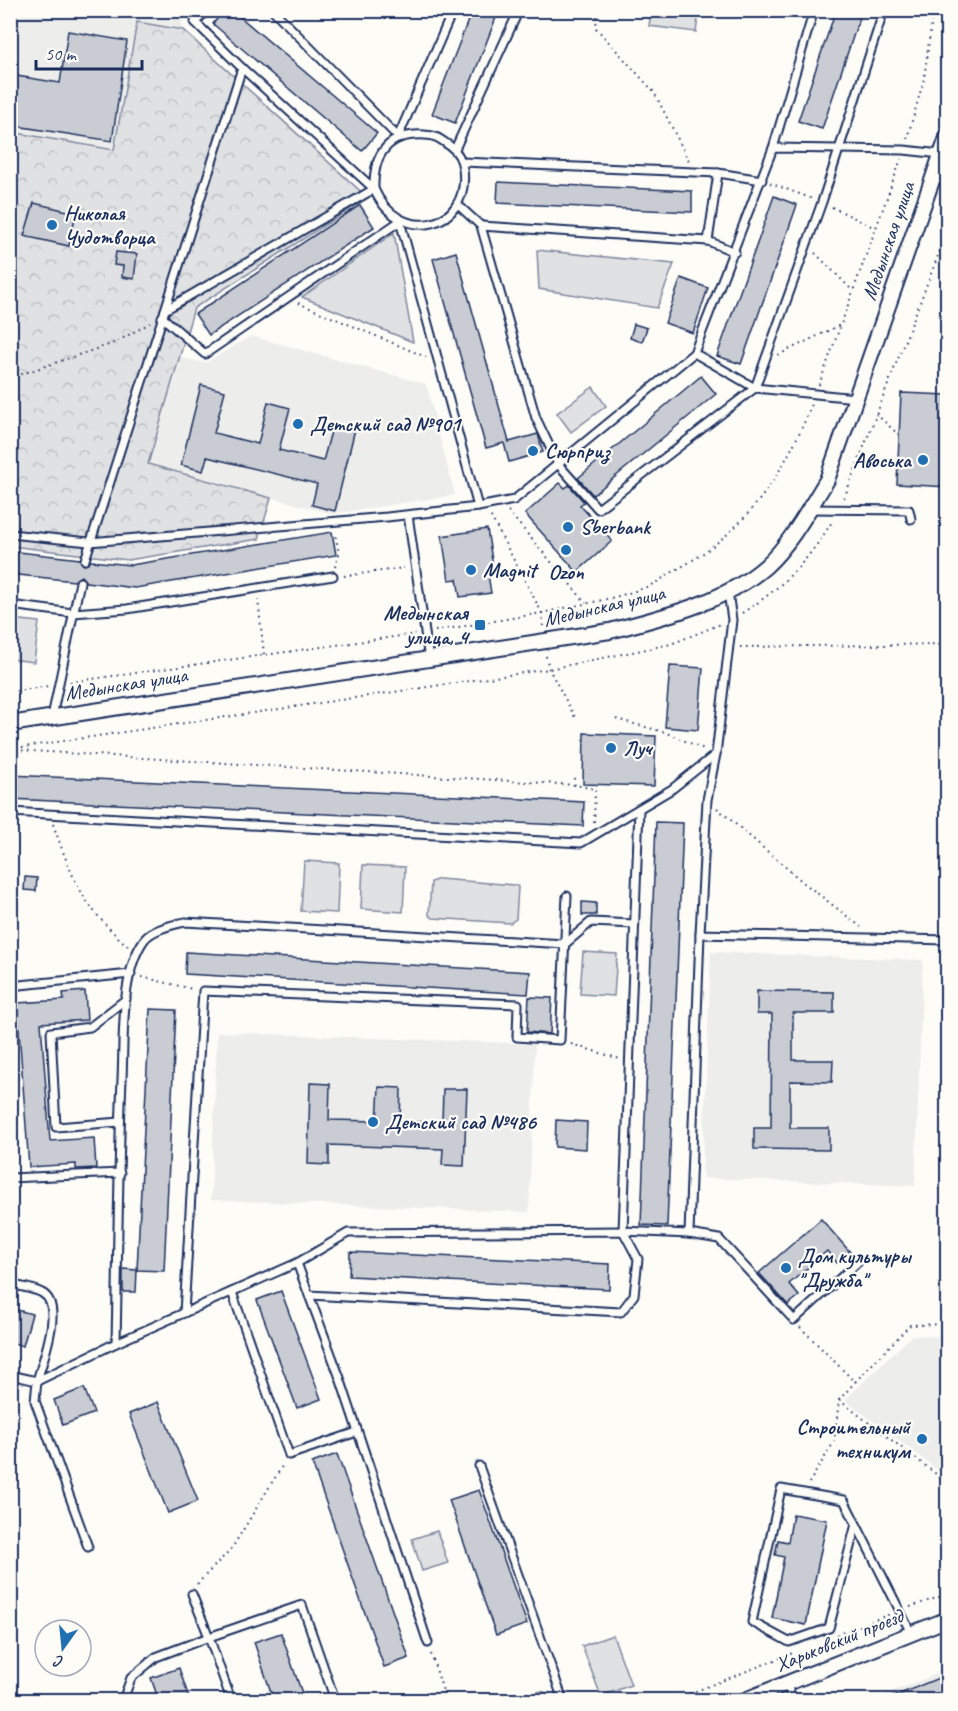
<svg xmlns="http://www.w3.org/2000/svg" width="958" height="1711" font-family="Caveat,sans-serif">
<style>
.built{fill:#edeeec}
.green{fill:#e0e1e3;stroke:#7e88a0;stroke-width:1.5}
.forest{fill:url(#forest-crowns);stroke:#7e88a0;stroke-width:1.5}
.building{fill:#c9ccd3;stroke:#1b2f5e;stroke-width:1.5}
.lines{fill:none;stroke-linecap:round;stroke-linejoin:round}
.service-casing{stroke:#1b2f5e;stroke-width:11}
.minor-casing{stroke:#1b2f5e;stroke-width:18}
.path{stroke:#1b2f5e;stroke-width:2;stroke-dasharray:1.5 4.5;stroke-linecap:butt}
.service{stroke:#fdfcf7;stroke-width:7}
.minor{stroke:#fdfcf7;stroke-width:14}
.poi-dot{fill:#1f6fb2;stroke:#fdfcf7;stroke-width:2}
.labels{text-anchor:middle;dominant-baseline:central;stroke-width:4.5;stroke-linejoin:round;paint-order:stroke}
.poi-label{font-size:21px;font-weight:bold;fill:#1b2f5e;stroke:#fdfcf7;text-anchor:start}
.street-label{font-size:21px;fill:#1b2f5e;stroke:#fdfcf7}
</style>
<defs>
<pattern id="forest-crowns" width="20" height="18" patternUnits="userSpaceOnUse" patternTransform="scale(1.5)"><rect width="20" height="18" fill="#e0e1e3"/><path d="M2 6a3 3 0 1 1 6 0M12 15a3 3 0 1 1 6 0" fill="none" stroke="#c0c1c5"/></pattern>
</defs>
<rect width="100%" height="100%" fill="#fdfcf7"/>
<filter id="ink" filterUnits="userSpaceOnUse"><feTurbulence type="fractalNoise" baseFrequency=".0167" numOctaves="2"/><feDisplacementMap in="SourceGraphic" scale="12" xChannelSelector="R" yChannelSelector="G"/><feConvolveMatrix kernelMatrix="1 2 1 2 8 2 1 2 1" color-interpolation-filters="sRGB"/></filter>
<g filter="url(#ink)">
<g class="built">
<path d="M11,11H185L150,164L11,132Z"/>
<path d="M251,336L426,384L455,495L332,514L148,464L180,357L205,363Z"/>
<path d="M711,952L923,960L915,1186L702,1178Z"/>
<path d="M217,1032L535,1044L529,1212L211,1200Z"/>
<path d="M912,1335L947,1337V1477L845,1400Z"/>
<path d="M947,1670V1700H870Z"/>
</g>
<g class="green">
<path d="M651,11H699L696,32L649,26Z"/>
<path d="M394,233L413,342L302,297Z"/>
<path d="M537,250L674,264L657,308L539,289Z"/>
<path d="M593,387L606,406L571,432L557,413Z"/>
<path d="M11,619L39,622L34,662L11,659Z"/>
<path d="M304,861L339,863L337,913L301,911Z"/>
<path d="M363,865L405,867L403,912L361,909Z"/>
<path d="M439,879L515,885L518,887L516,919L510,923L433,918L429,915L431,882Z"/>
<path d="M583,952L617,954L614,996L580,994Z"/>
<path d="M437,1531L448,1563L422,1571L412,1539Z"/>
<path d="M613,1635L631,1685L601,1696L582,1646Z"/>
<path d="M541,1691L547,1693L549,1700H514Z"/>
</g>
<path class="forest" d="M137,22L183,30L368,198L194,308L148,464L271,498L259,539L128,560L11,546V132L114,150Z"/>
<g class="building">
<path d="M224,10H232L377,133L362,151L213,24Z"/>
<path d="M472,10H499L455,123L432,114Z"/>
<path d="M836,10H862L822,129L798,121Z"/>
<path d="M68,31L127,41L112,141L10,125V75L60,83Z"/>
<path d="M498,182L692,191V212L497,203Z"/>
<path d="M774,196L797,205L741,364L717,356Z"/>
<path d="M34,203L76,213L69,246L24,236Z"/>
<path d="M360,205L374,227L209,335L195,314Z"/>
<path d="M116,252L137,254L134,279L122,277L123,266L114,265Z"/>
<path d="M456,252L509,442L538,434L543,452L509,462L504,443L486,448L433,259Z"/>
<path d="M681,278L708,288L693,333L665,323Z"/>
<path d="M634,324L647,328L642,342L630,338Z"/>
<path d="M701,376L716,394L593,495L578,478Z"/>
<path d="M201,385L225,391L214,433L258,444L268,402L290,408L279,450L323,461L333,424L355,429L335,511L312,505L317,484L207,457L203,471L181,465Z"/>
<path d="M901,393L948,395V487L897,484Z"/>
<path d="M560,483L565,488L569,485L584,502L580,505L612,541L577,572L525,514Z"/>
<path d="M487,529L494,573L488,574L491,593L460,597L457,579L449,580L442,536Z"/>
<path d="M332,532L336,555L135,588L86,582L81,576L74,581L10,574V551L80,559L84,565L91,561L131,565Z"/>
<path d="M670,666L703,668L698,730L665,727Z"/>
<path d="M584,733L656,736L654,786L583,784Z"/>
<path d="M10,775L584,802L583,826L10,799Z"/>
<path d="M656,822L683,823L667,1226L641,1225Z"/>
<path d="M25,877L37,878L36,891L24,890Z"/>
<path d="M582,902L596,903V915H582Z"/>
<path d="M186,952L530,972L528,994L185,974Z"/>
<path d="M85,991L87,1020L41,1023L50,1141L94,1138L96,1168L76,1169V1164L29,1167L17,1003L64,1000L63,993Z"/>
<path d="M757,991L834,992V1013H793V1060H833L832,1082L790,1081V1128H829V1150L754,1149V1128H771L772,1014H757Z"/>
<path d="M529,997L552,998L550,1034L527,1032Z"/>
<path d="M150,1009L176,1010L164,1271L137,1270Z"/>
<path d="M310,1083L330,1084L329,1120L377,1121L379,1087L401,1088L400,1121L442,1123L443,1089H467L464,1166L442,1165L443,1149L329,1145V1165L308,1164Z"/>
<path d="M556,1120L587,1122L586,1149L555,1147Z"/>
<path d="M821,1219L850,1252L837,1263L827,1251L789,1284L799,1296L788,1305L759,1273Z"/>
<path d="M350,1252L610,1264L609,1289L349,1276Z"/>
<path d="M123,1269L137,1270L136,1292H123Z"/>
<path d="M281,1291L321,1399L297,1408L257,1300Z"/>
<path d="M10,1308L32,1314L23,1346L10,1342Z"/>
<path d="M84,1388L94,1413L63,1425L54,1400Z"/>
<path d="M158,1402L198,1501L168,1513L129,1414Z"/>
<path d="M337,1454L409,1658L384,1667L312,1463Z"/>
<path d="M479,1490L527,1624L496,1635L449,1500Z"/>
<path d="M793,1514L827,1520L806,1625L772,1618L784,1557L775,1555L778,1540L788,1542Z"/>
<path d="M281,1633L298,1682L305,1701H274L254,1642Z"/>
<path d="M179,1668L190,1701H159L151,1678Z"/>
<path d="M948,1674V1690L921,1701H883Z"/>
</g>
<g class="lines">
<defs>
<g id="service">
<path d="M273,10L398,137L453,10"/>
<path d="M242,68L374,189C399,246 471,230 463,169C462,160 457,151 450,146C441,140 436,135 425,135C389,133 373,153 374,189"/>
<path d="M773,148L814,10"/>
<path d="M455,149L519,10"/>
<path d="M462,162L718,173L708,241"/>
<path d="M718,173L762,180"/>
<path d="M932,178L948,181"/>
<path d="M457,204L481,226L536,418L558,464L598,509L755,388L694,353"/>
<path d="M481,226L708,241L735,252"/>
<path d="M165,310L242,68L195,22L208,10"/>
<path d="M856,398L755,388L822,202L884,10"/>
<path d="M478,507L514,500L694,353L773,148L904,150L941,154"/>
<path d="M809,509L909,510L911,519"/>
<path d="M408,515L429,660"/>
<path d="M10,534L89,542L387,517L478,507L400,221L205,354L162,317"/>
<path d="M85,560L165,310L374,189"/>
<path d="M728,592L732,620L716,754L707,800L700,934L948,940"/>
<path d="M10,605L73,613L127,609L333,576"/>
<path d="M52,717L80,582"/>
<path d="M639,809L623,1231L689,1234L700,934"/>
<path d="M10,812L581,843L672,789L716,754"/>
<path d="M10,986L131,974"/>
<path d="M120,1122L56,1127L51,1032L90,1027L126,999"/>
<path d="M10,1178L120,1173"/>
<path d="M689,1234L719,1239L794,1320L858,1262"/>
<path d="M297,1263L340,1378L428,1643"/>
<path d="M10,1284C20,1287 33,1288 42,1293C65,1305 42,1362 37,1381L116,1343C118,1255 118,1167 122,1079C124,1039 120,974 144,940C152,929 173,925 185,922L565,944L591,922L634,924"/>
<path d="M232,1292L289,1455L357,1432"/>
<path d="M184,1313L203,991L518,1004L517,1037L560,1040L567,896"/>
<path d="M116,1343L297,1263L348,1233L623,1231L638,1259L634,1295L621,1312L309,1295"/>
<path d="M10,1375L37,1381L35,1401L88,1547"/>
<path d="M479,1466L563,1700"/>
<path d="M856,1524L829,1628L789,1642L752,1622L781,1489L844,1500L911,1633"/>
<path d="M786,1684L793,1700"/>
<path d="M123,1700L131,1678L156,1657L209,1637L192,1594"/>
<path d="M231,1700L209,1637L302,1605L335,1700"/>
</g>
<g id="minor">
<path d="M10,724L610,631C663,617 724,603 766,566C791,543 809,509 827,480L948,135"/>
<path d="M745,1700L948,1619"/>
</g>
</defs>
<use href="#service" class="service-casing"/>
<use href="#minor" class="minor-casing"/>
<g class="path">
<path d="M597,10L596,28L654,92L690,163"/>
<path d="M907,139L924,79L933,10"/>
<path d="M770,183L813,199"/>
<path d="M832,207L875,228"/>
<path d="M815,253L853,291"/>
<path d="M298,303L426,357"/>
<path d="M778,355L840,325"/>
<path d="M10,378L114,343L150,323"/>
<path d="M819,385L901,159"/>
<path d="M876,414L899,435"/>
<path d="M844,498L948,230"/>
<path d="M508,511L586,603"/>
<path d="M335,567L339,554L335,532"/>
<path d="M344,576L404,568"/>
<path d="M258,599L264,655"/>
<path d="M742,613C781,589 810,559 833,520"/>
<path d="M543,626L542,613C576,605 611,600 644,588C655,584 666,576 676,570C747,531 782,477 812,404"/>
<path d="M435,631L542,613L490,515"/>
<path d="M740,647L948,644"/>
<path d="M546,656L549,669L576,719"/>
<path d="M70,682L415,634"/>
<path d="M10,692L49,686"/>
<path d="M616,719L664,732L704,749"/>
<path d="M10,749L549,669L671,644L721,624"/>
<path d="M16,750L575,785L595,789L594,824"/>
<path d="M574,778L575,785"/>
<path d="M717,808L804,883L861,927"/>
<path d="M53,824C73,881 83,907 129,947"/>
<path d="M142,977L192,989"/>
<path d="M571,1044L620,1059"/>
<path d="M800,1327L855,1382L910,1325L948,1324"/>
<path d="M839,1400L948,1483"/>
<path d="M809,1483L834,1442L839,1400L855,1382"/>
<path d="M197,1584L232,1548L284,1463"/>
<path d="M910,1607L948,1594"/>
<path d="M837,1635L890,1614"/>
<path d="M431,1654L446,1700"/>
<path d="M354,1700L374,1693L376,1700"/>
<path d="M673,1700L793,1653"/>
</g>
<use href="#service" class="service"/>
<use href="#minor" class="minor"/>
</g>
</g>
<g class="poi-dot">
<circle cx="52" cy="225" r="6"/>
<circle cx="298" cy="424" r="6"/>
<circle cx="533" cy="451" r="6"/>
<circle cx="923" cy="460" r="6"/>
<circle cx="568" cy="527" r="6"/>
<circle cx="566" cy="550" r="6"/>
<circle cx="471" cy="570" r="6"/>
<rect x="474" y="619" width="12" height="12" rx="3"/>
<circle cx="611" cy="748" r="6"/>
<circle cx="373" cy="1122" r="6"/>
<circle cx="786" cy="1268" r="6"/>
<circle cx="922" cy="1439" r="6"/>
</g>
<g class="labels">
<g class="poi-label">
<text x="64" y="213">Николая<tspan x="64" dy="24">Чудотворца</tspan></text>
<text x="310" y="424">Детский сад №901</text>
<text x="545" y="451">Сюрприз</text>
<text x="911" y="460" text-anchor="end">Авоська</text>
<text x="580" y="527">Sberbank</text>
<text x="483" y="570">Magnit</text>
<text x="566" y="572" text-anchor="middle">Ozon</text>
<text x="468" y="613" text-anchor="end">Медынская<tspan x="468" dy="24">улица, 4</tspan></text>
<text x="623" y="748">Луч</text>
<text x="385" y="1122">Детский сад №486</text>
<text x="798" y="1256">Дом культуры<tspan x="798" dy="24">"Дружба"</tspan></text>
<text x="910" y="1427" text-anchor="end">Строительный<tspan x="910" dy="24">техникум</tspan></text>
</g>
<g class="street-label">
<text transform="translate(888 241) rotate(-71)">Медынская улица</text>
<text transform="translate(604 606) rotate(-13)">Медынская улица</text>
<text transform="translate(126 684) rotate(-9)">Медынская улица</text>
<text transform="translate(839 1640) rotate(-22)">Харьковский проезд</text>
</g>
</g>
<rect width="958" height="1711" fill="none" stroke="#fdfcf7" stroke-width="36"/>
<rect x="18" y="18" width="922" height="1675" fill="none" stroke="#1b2f5e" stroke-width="2" filter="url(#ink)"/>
<g transform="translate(63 1648) rotate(195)"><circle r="28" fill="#fdfcf7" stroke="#a3aaba" stroke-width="1.5"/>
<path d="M0-4.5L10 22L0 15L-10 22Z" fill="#1f6fb2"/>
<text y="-9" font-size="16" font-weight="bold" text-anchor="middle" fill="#1b2f5e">С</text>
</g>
<path d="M36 60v9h106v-9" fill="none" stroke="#1b2f5e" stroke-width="3"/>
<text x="45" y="60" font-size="18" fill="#1b2f5e" stroke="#fdfcf7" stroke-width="4.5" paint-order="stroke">50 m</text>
</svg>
